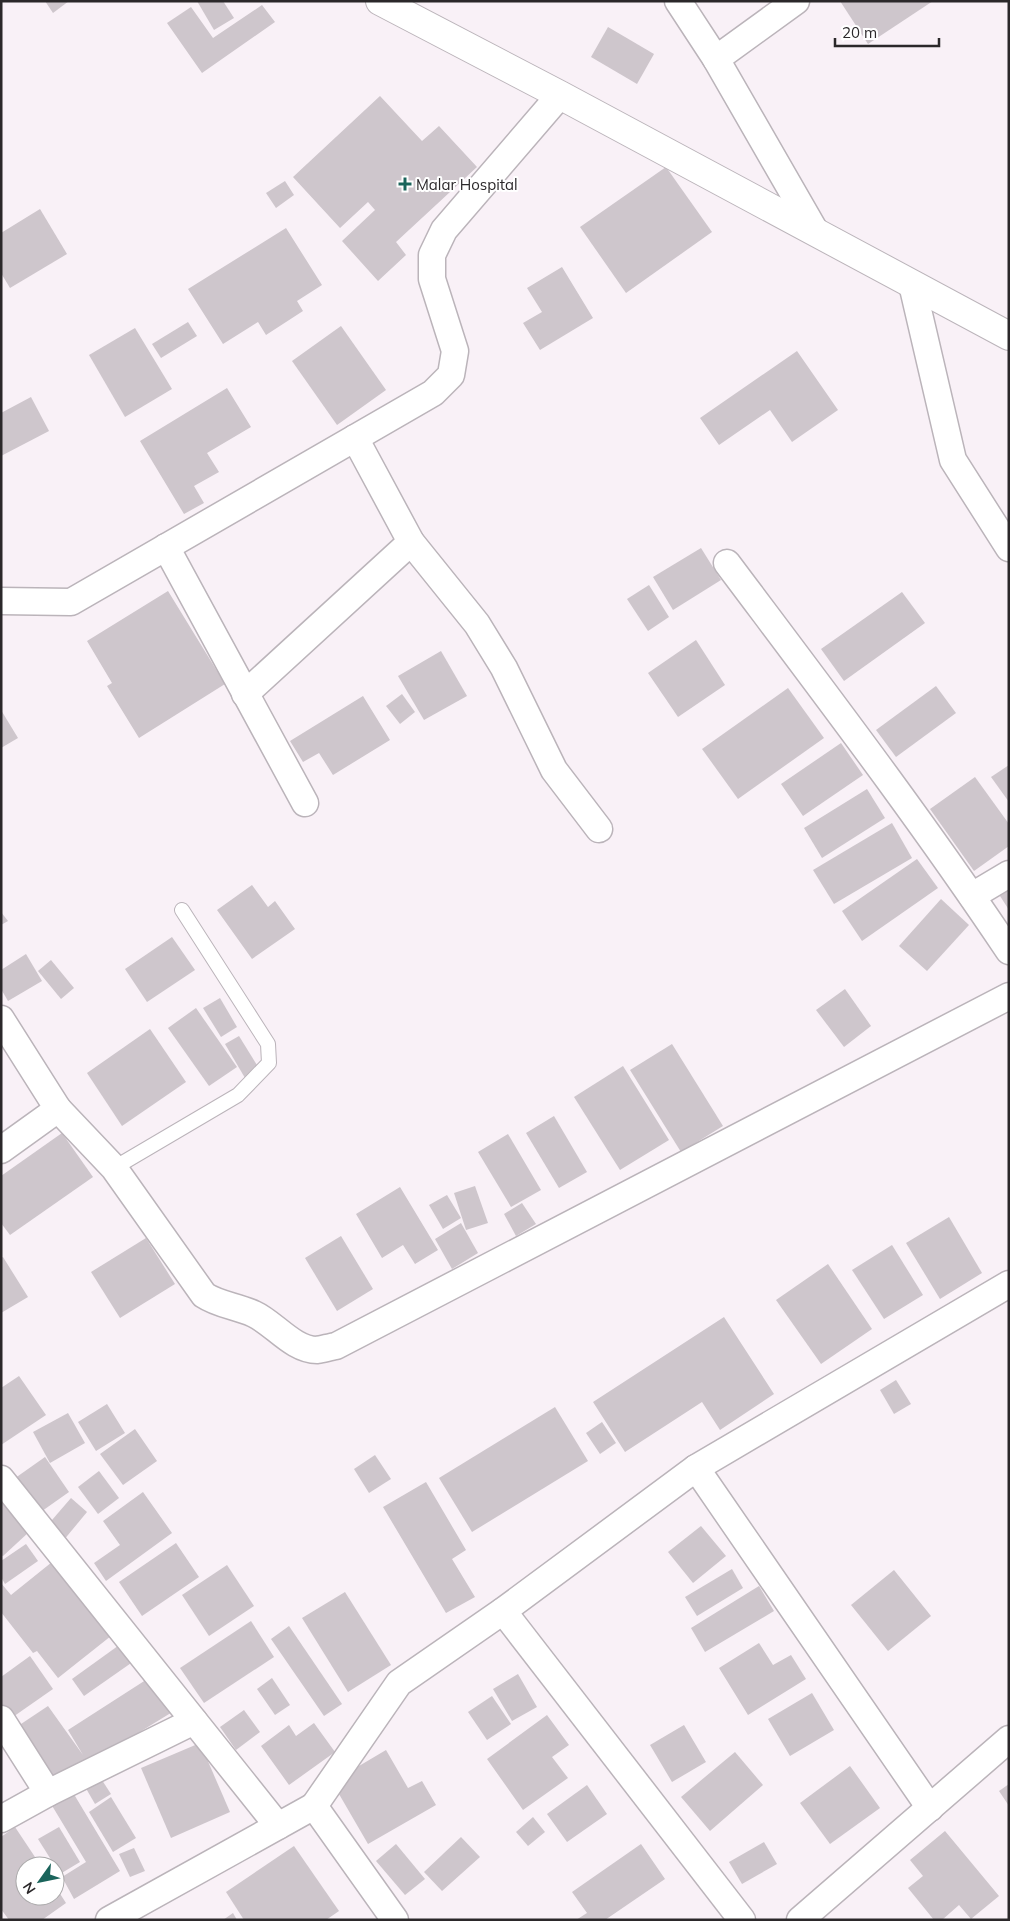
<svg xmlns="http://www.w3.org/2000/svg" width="1010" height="1921" font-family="Mulish,sans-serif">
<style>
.building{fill:#cec6cc}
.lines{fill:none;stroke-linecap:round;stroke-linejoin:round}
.service-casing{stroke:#bbb4ba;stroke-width:16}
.minor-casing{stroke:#bbb4ba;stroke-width:29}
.tertiary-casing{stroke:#bbb4ba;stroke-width:30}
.service{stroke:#fff;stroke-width:14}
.minor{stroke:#fff;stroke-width:26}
.tertiary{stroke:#fff;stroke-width:28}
.poi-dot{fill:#1a645b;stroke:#fff;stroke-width:2}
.labels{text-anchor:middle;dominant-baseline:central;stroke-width:4;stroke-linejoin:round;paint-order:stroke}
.poi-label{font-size:15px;fill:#2b282a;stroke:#fff;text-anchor:start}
</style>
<rect width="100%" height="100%" fill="#f9f1f7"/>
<g class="building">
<path d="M45,1H69L53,13Z"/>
<path d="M197,1H223L234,18L214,30Z"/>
<path d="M840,1H933L868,44Z"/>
<path d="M262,5L275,22L202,73L167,23L191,7L213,38Z"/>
<path d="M608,27L654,54L637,84L591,57Z"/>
<path d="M380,96L422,141L439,126L477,167L396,242L406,255L378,281L342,241L375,210L368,202L340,228L293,177Z"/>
<path d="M666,167L712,232L626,293L580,227Z"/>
<path d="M285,181L294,195L276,208L266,193Z"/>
<path d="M40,209L67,254L10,288L1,273V233Z"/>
<path d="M286,228L322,285L297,301L303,311L266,335L258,322L223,344L188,289Z"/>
<path d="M562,267L593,318L540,350L523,323L542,312L527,288Z"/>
<path d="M188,322L197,336L161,358L152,344Z"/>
<path d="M341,326L386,390L337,425L292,361Z"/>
<path d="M135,328L172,389L125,417L89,355Z"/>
<path d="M797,351L838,410L792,442L770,410L719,445L700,418Z"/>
<path d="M227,388L251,427L207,453L219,472L194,486L204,503L184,514L140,441Z"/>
<path d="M31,397L49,431L1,456V413Z"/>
<path d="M701,548L721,580L673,610L653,577Z"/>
<path d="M649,585L669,617L648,631L627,599Z"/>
<path d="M168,591L225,684L139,738L107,686L112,683L87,641Z"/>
<path d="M902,592L925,623L844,681L821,649Z"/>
<path d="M696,640L725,685L678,717L648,673Z"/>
<path d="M441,651L467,696L424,720L398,676Z"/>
<path d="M936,686L956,713L896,757L876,730Z"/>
<path d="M788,688L824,738L738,799L702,749Z"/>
<path d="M402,694L415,712L400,724L386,706Z"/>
<path d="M363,696L390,740L333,775L319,753L303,762L290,741Z"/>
<path d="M1,710L18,738L1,748Z"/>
<path d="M841,743L863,775L803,816L781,784Z"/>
<path d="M1009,765V802L991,777Z"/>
<path d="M975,777L1009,824V846L974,871L930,809Z"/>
<path d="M867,789L885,818L822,858L804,828Z"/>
<path d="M892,823L912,858L834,904L813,870Z"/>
<path d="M917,859L938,888L862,941L842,911Z"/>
<path d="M252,885L268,907L275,901L295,929L252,959L217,910Z"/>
<path d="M1009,890V910L1000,896Z"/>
<path d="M941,899L969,925L927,971L899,946Z"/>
<path d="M1,912L8,921L1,925Z"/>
<path d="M172,937L195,970L147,1002L125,969Z"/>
<path d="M26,954L42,981L8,1001L1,989V970Z"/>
<path d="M51,960L74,988L61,999L38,971Z"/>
<path d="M845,989L871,1026L844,1047L816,1010Z"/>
<path d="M220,998L237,1027L221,1037L203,1008Z"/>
<path d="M196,1008L237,1067L209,1086L168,1028Z"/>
<path d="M150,1029L186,1082L122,1126L87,1073Z"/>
<path d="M239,1036L260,1070L245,1078L225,1044Z"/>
<path d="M672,1044L723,1126L681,1152L630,1070Z"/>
<path d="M623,1066L669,1140L620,1170L574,1097Z"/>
<path d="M554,1116L587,1172L559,1188L526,1133Z"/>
<path d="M62,1133L93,1177L10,1235L1,1223V1176Z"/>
<path d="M508,1134L541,1190L511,1207L478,1152Z"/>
<path d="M475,1186L488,1223L466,1230L454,1193Z"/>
<path d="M400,1187L438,1250L415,1264L403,1245L382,1258L356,1214Z"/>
<path d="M447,1195L461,1218L443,1229L429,1205Z"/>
<path d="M522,1203L536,1224L516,1236L504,1214Z"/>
<path d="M949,1217L982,1273L940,1299L906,1243Z"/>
<path d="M461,1223L478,1253L452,1269L435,1239Z"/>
<path d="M341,1236L373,1289L337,1311L305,1258Z"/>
<path d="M146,1238L175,1284L120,1318L91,1272Z"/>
<path d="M892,1245L923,1295L884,1319L852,1270Z"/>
<path d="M3,1257L28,1297L1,1313V1258Z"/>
<path d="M828,1264L872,1329L821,1364L776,1300Z"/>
<path d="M724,1317L774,1394L720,1430L702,1402L625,1452L593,1402Z"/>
<path d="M19,1376L46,1415L1,1445V1388Z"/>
<path d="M896,1380L911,1404L894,1414L880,1390Z"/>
<path d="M107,1404L125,1433L96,1451L78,1422Z"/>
<path d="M555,1407L588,1461L472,1532L439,1478Z"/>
<path d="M68,1413L85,1443L50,1463L33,1432Z"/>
<path d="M602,1422L616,1443L600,1454L586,1433Z"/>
<path d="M135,1429L157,1461L123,1485L100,1454Z"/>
<path d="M375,1455L391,1479L369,1493L354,1469Z"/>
<path d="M45,1457L69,1492L35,1516L11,1481Z"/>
<path d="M99,1471L119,1498L98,1514L78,1487Z"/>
<path d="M426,1482L466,1550L452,1559L475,1597L446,1613L383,1507Z"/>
<path d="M143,1492L172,1533L106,1581L94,1563L120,1545L103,1521Z"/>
<path d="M71,1498L87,1512L63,1541L46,1527Z"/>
<path d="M1,1501L29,1532L3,1556L1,1555Z"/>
<path d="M701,1526L726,1556L693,1583L668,1552Z"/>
<path d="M176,1543L199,1577L142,1616L119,1582Z"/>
<path d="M26,1544L38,1561L5,1584L1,1577V1561Z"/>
<path d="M57,1558L116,1632L58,1678L37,1651L33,1653L1,1612V1583L11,1595Z"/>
<path d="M227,1565L254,1606L209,1636L182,1595Z"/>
<path d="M732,1569L743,1588L697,1616L685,1597Z"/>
<path d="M894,1570L931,1616L888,1651L851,1605Z"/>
<path d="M759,1586L774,1611L705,1652L691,1628Z"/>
<path d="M345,1592L391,1665L348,1692L302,1618Z"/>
<path d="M251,1621L274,1657L204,1703L180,1668Z"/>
<path d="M289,1626L342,1704L324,1716L271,1639Z"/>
<path d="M122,1643L134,1661L84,1696L72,1679Z"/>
<path d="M759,1643L773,1665L791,1655L806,1679L748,1715L719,1668Z"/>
<path d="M30,1656L53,1689L10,1719L1,1707V1677Z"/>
<path d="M518,1674L537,1707L512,1721L493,1689Z"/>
<path d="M152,1676L174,1711L58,1782L18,1726L48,1706L83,1755L68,1730Z"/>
<path d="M272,1678L290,1705L275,1715L257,1689Z"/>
<path d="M812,1693L834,1730L790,1756L768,1719Z"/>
<path d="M492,1696L511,1724L487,1740L468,1712Z"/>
<path d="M244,1710L260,1732L236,1750L220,1727Z"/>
<path d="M547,1715L569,1745L552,1757L568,1778L523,1810L487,1759Z"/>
<path d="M314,1723L335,1752L289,1785L261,1746L289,1725L296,1736Z"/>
<path d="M684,1725L706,1762L672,1782L650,1745Z"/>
<path d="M200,1743L230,1812L171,1838L141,1768Z"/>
<path d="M386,1750L408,1788L422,1781L436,1805L368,1844L332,1782Z"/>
<path d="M735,1752L763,1785L710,1831L681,1797Z"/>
<path d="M850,1766L880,1808L830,1844L800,1803Z"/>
<path d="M100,1777L111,1794L95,1804L84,1785Z"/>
<path d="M1009,1784V1806L999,1791Z"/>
<path d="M587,1785L607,1814L567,1842L547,1814Z"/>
<path d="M72,1791L120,1871L74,1899L62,1877L86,1862L51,1804Z"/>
<path d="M111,1797L136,1838L113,1852L89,1812Z"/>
<path d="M533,1817L545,1832L528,1846L516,1832Z"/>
<path d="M15,1827L41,1866H25V1896H55V1886L66,1903L42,1920H9L1,1909V1837Z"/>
<path d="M59,1827L80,1862L60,1874L38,1839Z"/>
<path d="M945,1831L999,1896L971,1919L959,1905L942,1920H934L908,1888L923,1876L910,1860Z"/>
<path d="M461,1837L480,1857L442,1891L424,1872Z"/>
<path d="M764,1842L777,1864L742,1884L729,1862Z"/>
<path d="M396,1844L425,1879L405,1895L376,1861Z"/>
<path d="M641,1844L665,1879L605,1920H576L587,1913L572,1892Z"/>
<path d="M294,1846L339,1911L326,1920H244L226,1892Z"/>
<path d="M134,1848L145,1871L130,1877L119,1854Z"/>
<path d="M233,1913L237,1920H223Z"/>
</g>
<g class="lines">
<defs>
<path id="service" d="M114,1168L238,1095L269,1063L268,1044L182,910"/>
<g id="minor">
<path d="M678,1L716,59L815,231"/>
<path d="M716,59L796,1"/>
<path d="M912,284L953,460L1009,548"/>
<path d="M355,438L411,542L477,624L504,668L554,770L599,829"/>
<path d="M166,547L305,803"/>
<path d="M727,563C823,691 920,818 1009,951"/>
<path d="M1,601L71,602L433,393L451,375L455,351L432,279V255L444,230L560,95"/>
<path d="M245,694L411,542"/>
<path d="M972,896L1009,874"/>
<path d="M1,1019L58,1109L1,1150"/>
<path d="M58,1109L114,1168L204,1295C219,1305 237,1306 254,1314C274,1323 293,1350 317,1350C323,1349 330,1347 336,1346L1009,996"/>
<path d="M696,1468L930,1808"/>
<path d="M1,1479L278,1826"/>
<path d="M503,1611L742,1920"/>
<path d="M1,1719L48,1793"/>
<path d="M314,1806L399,1683L503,1611L696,1468L1009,1284"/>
<path d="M1,1819L48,1793L194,1721"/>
<path d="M109,1920L314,1806L395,1920"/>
<path d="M800,1920L1009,1739"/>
</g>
<path id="tertiary" d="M380,1L560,95L1009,336"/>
</defs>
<use href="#service" class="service-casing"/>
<use href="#minor" class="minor-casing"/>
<use href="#tertiary" class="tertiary-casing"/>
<use href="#service" class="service"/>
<use href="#minor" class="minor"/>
<use href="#tertiary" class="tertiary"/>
</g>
<path class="poi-dot" d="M402.5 176.5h5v5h5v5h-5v5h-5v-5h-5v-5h5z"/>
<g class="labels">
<g class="poi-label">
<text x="416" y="184">Malar Hospital</text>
</g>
</g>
<rect width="1010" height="1921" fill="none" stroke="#2b282a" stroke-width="5"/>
<g transform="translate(40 1881) rotate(237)"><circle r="24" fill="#ffffff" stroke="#aaa9aa"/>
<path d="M0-4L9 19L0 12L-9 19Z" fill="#1a645b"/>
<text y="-8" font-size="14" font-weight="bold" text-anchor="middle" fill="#2b282a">N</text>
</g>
<path d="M835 38v8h104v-8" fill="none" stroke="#2b282a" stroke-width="2.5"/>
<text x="842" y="38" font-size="15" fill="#2b282a" stroke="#ffffff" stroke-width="4" paint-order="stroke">20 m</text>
</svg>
